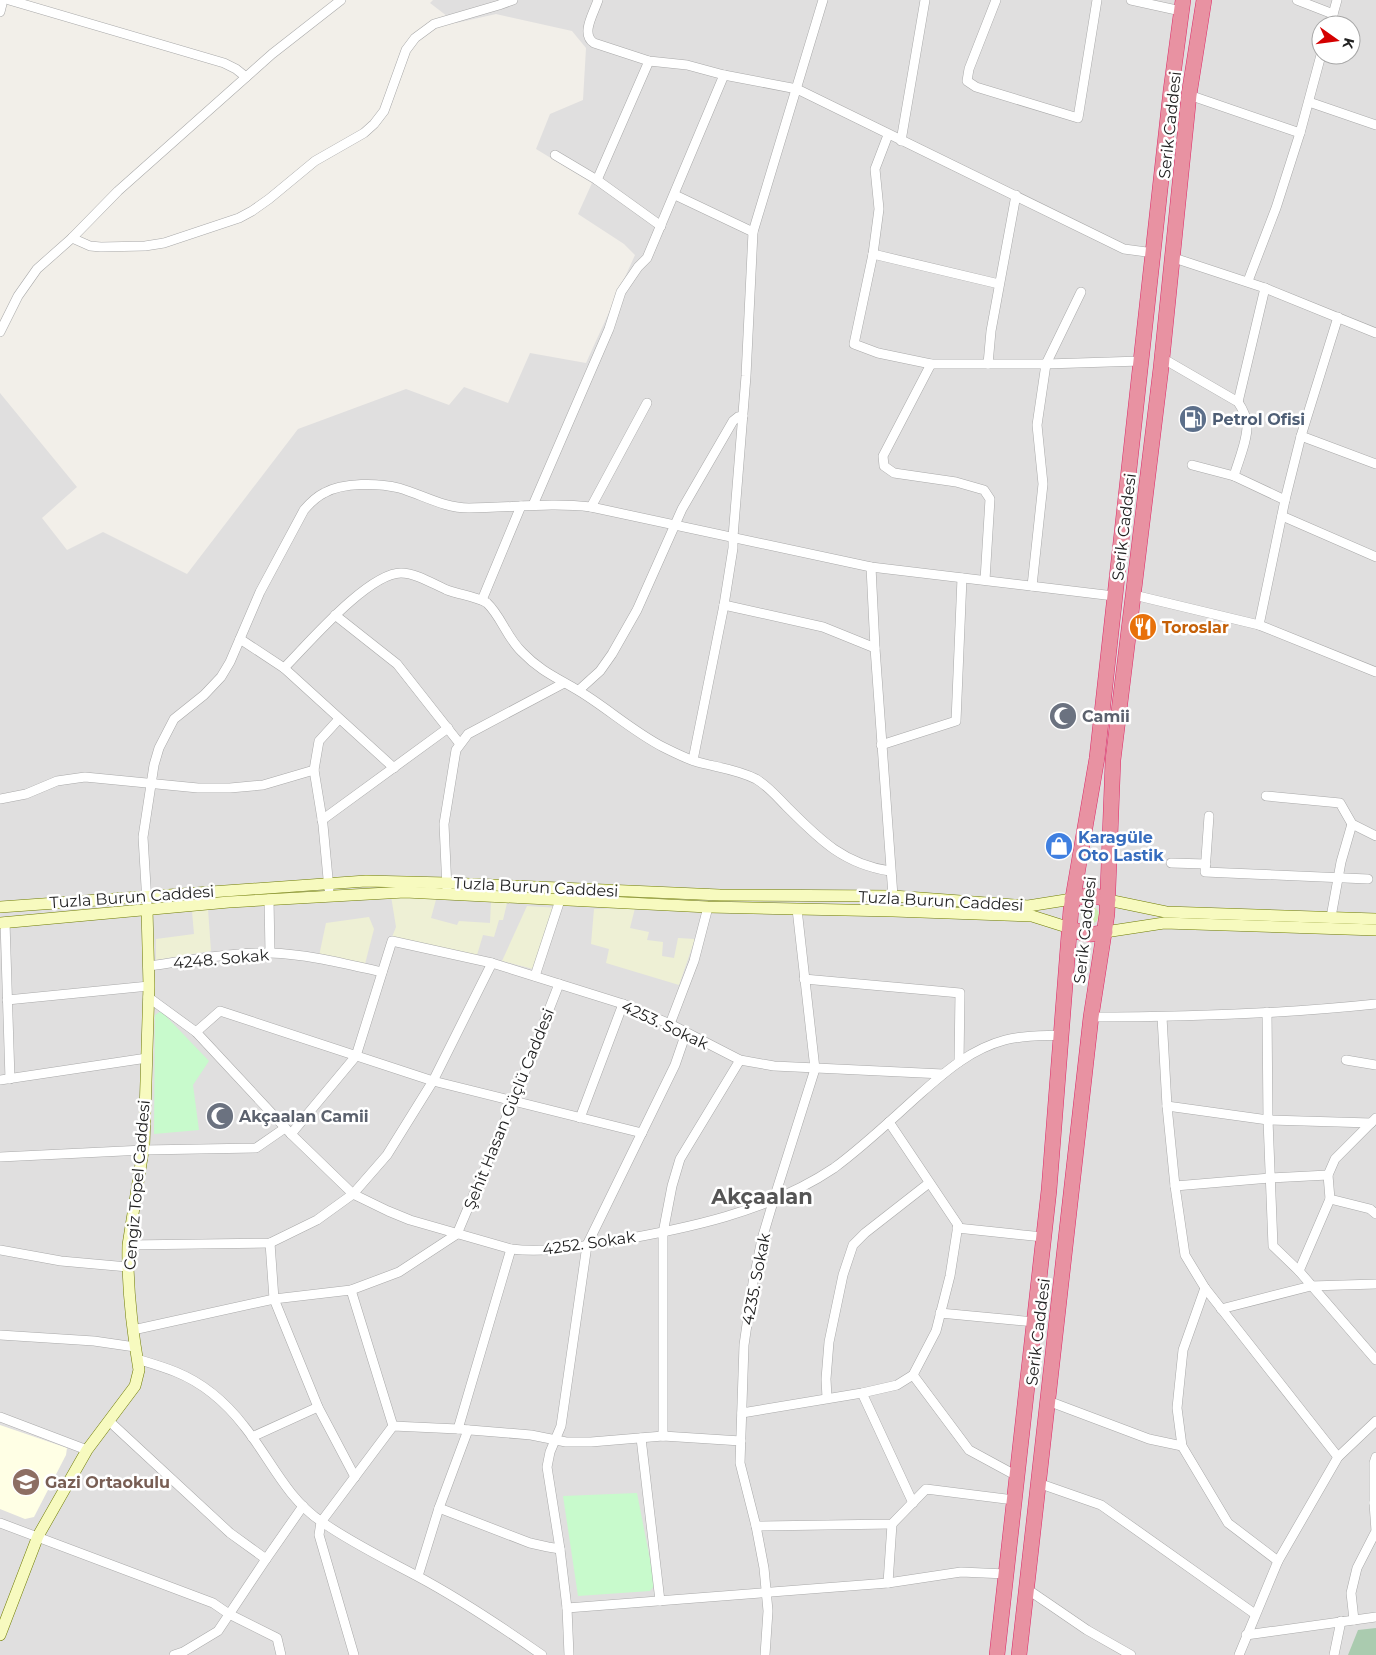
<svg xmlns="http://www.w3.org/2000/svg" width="1376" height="1655" font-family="Montserrat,sans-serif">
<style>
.residential{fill:#e0dfdf;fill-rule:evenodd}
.education{fill:#ffffe5}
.farmland{fill:#eef0d5}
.grass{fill:#cdebb0}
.cemetery{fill:#aacbaf}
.park{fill:#c8facc}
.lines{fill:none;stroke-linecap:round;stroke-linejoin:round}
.street-casing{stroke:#a9a9a9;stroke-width:10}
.secondary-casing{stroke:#707d05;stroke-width:12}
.highway-casing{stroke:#dc2a67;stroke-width:16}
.street{stroke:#fff;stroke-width:9}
.secondary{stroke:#f7fabf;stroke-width:11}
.highway{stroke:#e892a2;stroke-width:15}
.labels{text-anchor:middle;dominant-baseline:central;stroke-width:5;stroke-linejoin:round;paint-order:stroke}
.street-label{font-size:16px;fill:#222;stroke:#fff}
.service-label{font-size:16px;font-weight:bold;fill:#4e5e75;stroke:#fff;text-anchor:start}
.food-label{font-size:16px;font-weight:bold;fill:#c56008;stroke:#fff;text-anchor:start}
.worship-label{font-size:16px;font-weight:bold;fill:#5b616d;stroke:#fff;text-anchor:start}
.shop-label{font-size:16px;font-weight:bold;fill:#366cbe;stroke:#fff;text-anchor:start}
.education-label{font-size:16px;font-weight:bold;fill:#785e54;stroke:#fff;text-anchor:start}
.district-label{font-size:21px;font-weight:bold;fill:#555;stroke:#fff}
</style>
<rect width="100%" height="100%" fill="#f2efe9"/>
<path class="residential" d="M433,0H1376V1655H0V393L77,487L42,518L67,550L103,532L187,574L298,429L406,389L449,405L464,387L508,403L530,353L586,363L635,255L624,244L578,214L592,183L536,149L550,114L583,100L586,48L572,31L496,14L456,23L430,3ZM1321,25H1351V55H1321Z"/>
<path class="education" d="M0,1425L67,1448L66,1455L34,1517L25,1519L0,1509Z"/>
<g class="farmland">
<path d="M391,896H437L431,918L457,925L459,921L490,923L491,901L507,903L503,920H499L494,937L483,935L477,955L392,937L396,927Z"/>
<path d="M527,906L560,908L533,969L502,961Z"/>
<path d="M635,908L630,928L649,932L647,940L663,942L662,956L674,958L678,938L695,939L679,985L606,963L609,949L591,944L594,909Z"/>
<path d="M208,909L211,951L156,960V939L194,934L192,911Z"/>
<path d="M369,917L374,929L365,964L319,956L326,923Z"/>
</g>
<circle class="grass" cx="1090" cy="915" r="9"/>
<path class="cemetery" d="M1376,1628V1655H1348L1358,1630Z"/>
<g class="park">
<path d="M161,1011L209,1061L193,1085L199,1130L154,1134L155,1015Z"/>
<path d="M637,1493L655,1585L650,1591L578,1596L563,1496Z"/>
</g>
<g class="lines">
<defs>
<g id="street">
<path d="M9,0L224,63L236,69L246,77"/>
<path d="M598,0C594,13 580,34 594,43L649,61L687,65L724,75L797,89L1124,249L1154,253"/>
<path d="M996,0L969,69L967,81L976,87L1078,118L1097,0"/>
<path d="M1131,0L1181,11"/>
<path d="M1297,0L1333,14"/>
<path d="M0,12L3,0"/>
<path d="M1330,25L1337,0"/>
<path d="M1189,95L1300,133"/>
<path d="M1309,102L1376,125"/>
<path d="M888,135L875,169L879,209L873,254L854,344L878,353L931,364H1046L1141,361"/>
<path d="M901,141L925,0"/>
<path d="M555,155L597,180L661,226"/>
<path d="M597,180L649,61"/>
<path d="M675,195L753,232"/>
<path d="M72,238L90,246L101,247L145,246L164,243L239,218L252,211L269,199L315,161L364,133L374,124L384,111L406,50L415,38L434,24L499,5L513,0"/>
<path d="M873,254L999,284"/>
<path d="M1174,258L1265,288L1376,333"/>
<path d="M1248,281L1276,208L1300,133L1321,55"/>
<path d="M0,332L18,296L37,269L72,238L118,191L272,54L341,0"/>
<path d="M1162,358L1238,402C1242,408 1246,416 1247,424C1248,439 1238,462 1234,476"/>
<path d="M931,364L883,456L884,466L894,473L956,482L984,490L990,499L985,580"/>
<path d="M988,364L991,331L1016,195"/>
<path d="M1238,402L1265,288"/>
<path d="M1301,436L1376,464"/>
<path d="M1192,465L1234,476L1285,500"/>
<path d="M533,505L609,329L621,292L638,267L647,258L724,75"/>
<path d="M591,507L647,403"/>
<path d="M1282,516L1376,557"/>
<path d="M871,567L875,648L893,896"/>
<path d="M1032,586L1043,484L1037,425L1046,364L1081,292"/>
<path d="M1134,595L1259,625L1376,672"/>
<path d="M482,600L521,506"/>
<path d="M724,605L823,627L875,648"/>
<path d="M335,615L397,664L460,744"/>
<path d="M1259,625L1285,500L1301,436L1338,317"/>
<path d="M240,639L284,668L394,768"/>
<path d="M284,668C307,645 368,573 401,573C416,573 433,584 447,590C460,595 475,596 487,603C501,616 507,638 522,652C543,674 563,680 587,696C613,713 636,733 663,747C673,752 683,757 694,761C714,767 737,769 756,779C768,786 777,797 787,807C819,839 843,864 890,871"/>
<path d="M579,690L600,671L612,654L637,610L682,509L733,421L738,417L743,416"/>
<path d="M881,745L956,721L962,578"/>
<path d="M693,760L724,605L733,548V537L746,376L753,232L823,0"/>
<path d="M1266,796L1340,803L1352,824L1376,836"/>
<path d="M0,799L26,794L57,781L85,777L198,788H230L263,785L314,770"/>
<path d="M1209,816L1205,872L1368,879"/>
<path d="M322,820L448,728"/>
<path d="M1171,863L1206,864"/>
<path d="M329,889L323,825L314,770L319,741L339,719"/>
<path d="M447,889L444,824L456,750L468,734L564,683"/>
<path d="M269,899L270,953"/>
<path d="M147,903L143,837L154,765L159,748L174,719L204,695L221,677L230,662L260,592L304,510C310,503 316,497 324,493C343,482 379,483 399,488C423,495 444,508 469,508C510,508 550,502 591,507L871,567L1114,596"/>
<path d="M1331,917L1341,862L1352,824"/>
<path d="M5,922L10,1079"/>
<path d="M148,966C188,961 229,952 270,953C307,954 346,964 382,972"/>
<path d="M535,976L560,900"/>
<path d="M804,979L960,993L959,1062"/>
<path d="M148,997L196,1032L291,1134L353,1194L388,1211L410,1220L511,1249C544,1253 577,1247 609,1242C685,1229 769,1212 834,1168C864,1146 892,1119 920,1094C946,1071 971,1049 1005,1040C1024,1035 1043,1036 1062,1035"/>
<path d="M7,1000L149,986"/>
<path d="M1267,1012L1268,1120L1273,1246L1299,1271L1376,1360"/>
<path d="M1091,1017C1186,1017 1282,1014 1376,1004"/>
<path d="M1162,1017L1167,1106L1175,1186L1185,1255L1205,1288L1338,1457"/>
<path d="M670,1024L694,961L708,907"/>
<path d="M196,1032L220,1011L433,1081L642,1133"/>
<path d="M1346,1060L1376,1065"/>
<path d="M0,1080L147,1058"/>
<path d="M1167,1106L1268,1120L1371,1123"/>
<path d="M580,1118L623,1004"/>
<path d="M1376,1118L1335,1159L1328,1175L1330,1199L1370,1209L1376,1214"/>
<path d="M291,1134L356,1056L392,941L492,963L623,1004L670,1024L740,1060L774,1066L943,1074"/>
<path d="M0,1157L144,1150L256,1148L285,1128"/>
<path d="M1175,1186L1270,1178L1328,1175"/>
<path d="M957,1228L1043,1237"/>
<path d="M270,1243L274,1299L318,1407L355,1477"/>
<path d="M128,1245L270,1243L317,1220L353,1194L387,1155L433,1081L492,963"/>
<path d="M0,1250L61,1261L128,1267"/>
<path d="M1299,1271L1330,1199"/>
<path d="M1205,1288L1183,1350L1177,1408L1182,1446L1228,1523L1278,1561"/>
<path d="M351,1290L393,1426"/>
<path d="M1221,1309L1311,1286L1376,1284"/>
<path d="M940,1313L1035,1322"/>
<path d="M133,1330L274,1299L351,1290L399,1272L457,1234L513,1102L559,984"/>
<path d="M0,1335L94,1341L135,1347"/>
<path d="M137,1359C150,1363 164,1367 176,1372C203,1383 227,1404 244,1426C270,1458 286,1498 322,1522C352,1543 385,1559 417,1576C460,1599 502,1627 542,1655"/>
<path d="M913,1375L969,1450L1017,1476"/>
<path d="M862,1393L913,1503"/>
<path d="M827,1398L826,1379L829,1342L843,1275L853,1245L865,1233L929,1183"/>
<path d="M1048,1401L1149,1439L1182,1446"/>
<path d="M742,1413L862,1393L897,1385L913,1375L936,1331L950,1276L958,1225L889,1122"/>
<path d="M0,1417L87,1450"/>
<path d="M109,1421L230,1533L266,1559"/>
<path d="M458,1429L511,1249"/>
<path d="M663,1436V1233L672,1186L680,1159L740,1060"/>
<path d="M252,1437L318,1407"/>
<path d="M641,1438L660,1601"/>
<path d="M1038,1483L1101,1505L1255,1614"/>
<path d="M1374,1503V1463L1376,1457"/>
<path d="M439,1508L530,1543L548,1547L560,1549"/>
<path d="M0,1523L213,1603L229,1614L277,1638L281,1655"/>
<path d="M756,1526L892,1524L926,1489L1014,1500"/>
<path d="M418,1576L439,1508L468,1430"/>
<path d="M888,1583L892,1524"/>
<path d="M1027,1589L1087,1630L1131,1655"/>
<path d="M567,1608L888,1583L961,1572L1006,1574"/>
<path d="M1354,1620L1351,1593L1357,1568L1376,1531L1374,1503H1376"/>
<path d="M1246,1635L1376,1617"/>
<path d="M174,1655L183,1652L218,1631L264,1562L303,1506"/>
<path d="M354,1655L319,1535L321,1522L393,1426L458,1429L531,1435L566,1442H591L663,1436L741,1441"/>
<path d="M569,1655L567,1608L560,1549L547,1467L550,1452L561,1426L587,1245L675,1065L686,1033"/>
<path d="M765,1655L768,1611L764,1568L756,1526L740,1463L744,1345L753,1283L762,1239L773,1202L815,1069L797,909"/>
<path d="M1239,1655L1278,1561L1338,1457L1376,1421"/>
<path d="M1334,1655L1341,1621"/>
</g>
<g id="secondary">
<path d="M1108,900L1166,912L1376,919"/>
<path d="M0,907L366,881L447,883L720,895L893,896L1028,906L1072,899"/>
<path d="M0,923L229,902L405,892L708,907L893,911L1032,916L1070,928"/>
<path d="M1105,932L1164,923L1376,930"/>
<path d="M0,1635L38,1536L87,1450L135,1386L139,1370C132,1329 127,1287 128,1245L144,1145L149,986L147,909"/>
</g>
<g id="highway">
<path d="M1072,899C1087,895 1094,894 1108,900"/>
<path d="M1070,928C1085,935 1089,936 1105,932"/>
<path d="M997,1655L1049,1190L1071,909L1097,758L1171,90L1183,0"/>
<path d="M1019,1655L1091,1017L1107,914L1113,760L1161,368L1189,95L1204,0"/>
</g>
</defs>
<use href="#street" class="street-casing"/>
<use href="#secondary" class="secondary-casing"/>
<use href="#highway" class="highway-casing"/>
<use href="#street" class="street"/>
<use href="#secondary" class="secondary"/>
<use href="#highway" class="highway"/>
</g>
<defs>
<symbol id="fuel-disc" viewBox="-11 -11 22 22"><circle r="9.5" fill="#5c6f8a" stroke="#fff"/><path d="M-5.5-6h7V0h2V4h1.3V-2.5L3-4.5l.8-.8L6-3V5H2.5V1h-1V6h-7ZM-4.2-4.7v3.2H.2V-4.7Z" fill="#fff"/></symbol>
<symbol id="restaurant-disc" viewBox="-11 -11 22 22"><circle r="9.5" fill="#e8710a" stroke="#fff"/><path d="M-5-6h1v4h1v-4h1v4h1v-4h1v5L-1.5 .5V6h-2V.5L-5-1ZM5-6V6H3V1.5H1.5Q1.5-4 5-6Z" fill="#fff"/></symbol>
<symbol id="mosque-disc" viewBox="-11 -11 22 22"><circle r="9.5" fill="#6b7280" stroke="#fff"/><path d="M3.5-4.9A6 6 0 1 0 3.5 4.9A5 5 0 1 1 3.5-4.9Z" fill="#fff"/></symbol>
<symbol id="shop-disc" viewBox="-11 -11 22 22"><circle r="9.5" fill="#3f7fe0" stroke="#fff"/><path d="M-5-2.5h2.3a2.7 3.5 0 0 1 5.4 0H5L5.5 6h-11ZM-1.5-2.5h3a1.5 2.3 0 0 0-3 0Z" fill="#fff"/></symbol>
<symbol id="school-disc" viewBox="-11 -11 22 22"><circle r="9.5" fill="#8d6e63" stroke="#fff"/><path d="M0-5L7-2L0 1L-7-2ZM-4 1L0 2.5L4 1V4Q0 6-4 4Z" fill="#fff"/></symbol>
</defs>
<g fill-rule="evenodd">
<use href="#fuel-disc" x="1177" y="403" width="32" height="32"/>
<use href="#restaurant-disc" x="1127" y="611" width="32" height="32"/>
<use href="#mosque-disc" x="1047" y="700" width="32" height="32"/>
<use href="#shop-disc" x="1043" y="830" width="32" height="32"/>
<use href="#mosque-disc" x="204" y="1100" width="32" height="32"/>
<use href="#school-disc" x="10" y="1466" width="32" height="32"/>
</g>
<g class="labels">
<g class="street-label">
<text transform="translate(1170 125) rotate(-84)">Serik Caddesi</text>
<text transform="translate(1124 527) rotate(-83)">Serik Caddesi</text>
<text transform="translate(536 887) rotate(3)">Tuzla Burun Caddesi</text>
<text transform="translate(132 897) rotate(-4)">Tuzla Burun Caddesi</text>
<text transform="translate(941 901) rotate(3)">Tuzla Burun Caddesi</text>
<text transform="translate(1085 930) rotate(-84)">Serik Caddesi</text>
<text transform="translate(221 959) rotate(-5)">4248. Sokak</text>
<text transform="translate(665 1025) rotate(25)">4253. Sokak</text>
<text transform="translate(509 1109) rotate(-68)">Şehit Hasan Güçlü Caddesi</text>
<text transform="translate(137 1185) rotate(-85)">Cengiz Topel Caddesi</text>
<text transform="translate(589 1243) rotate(-8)">4252. Sokak</text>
<text transform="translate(756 1279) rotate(-79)">4235. Sokak</text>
<text transform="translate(1038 1332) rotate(-83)">Serik Caddesi</text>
</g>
<g class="service-label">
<text x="1212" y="419">Petrol Ofisi</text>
</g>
<g class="food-label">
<text x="1162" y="627">Toroslar</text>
</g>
<g class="worship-label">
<text x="1082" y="716">Camii</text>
<text x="239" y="1116">Akçaalan Camii</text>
</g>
<g class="shop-label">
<text x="1078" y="837">Karagüle<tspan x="1078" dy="18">Oto Lastik</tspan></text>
</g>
<g class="education-label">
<text x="45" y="1482">Gazi Ortaokulu</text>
</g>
<g class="district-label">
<text x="762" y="1196">Akçaalan</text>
</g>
</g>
<g transform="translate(1336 40) rotate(104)"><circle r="24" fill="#ffffff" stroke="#a7a7a7"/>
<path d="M0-4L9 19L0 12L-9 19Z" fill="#d40000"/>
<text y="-8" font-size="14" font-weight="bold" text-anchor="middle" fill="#222222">K</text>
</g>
</svg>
